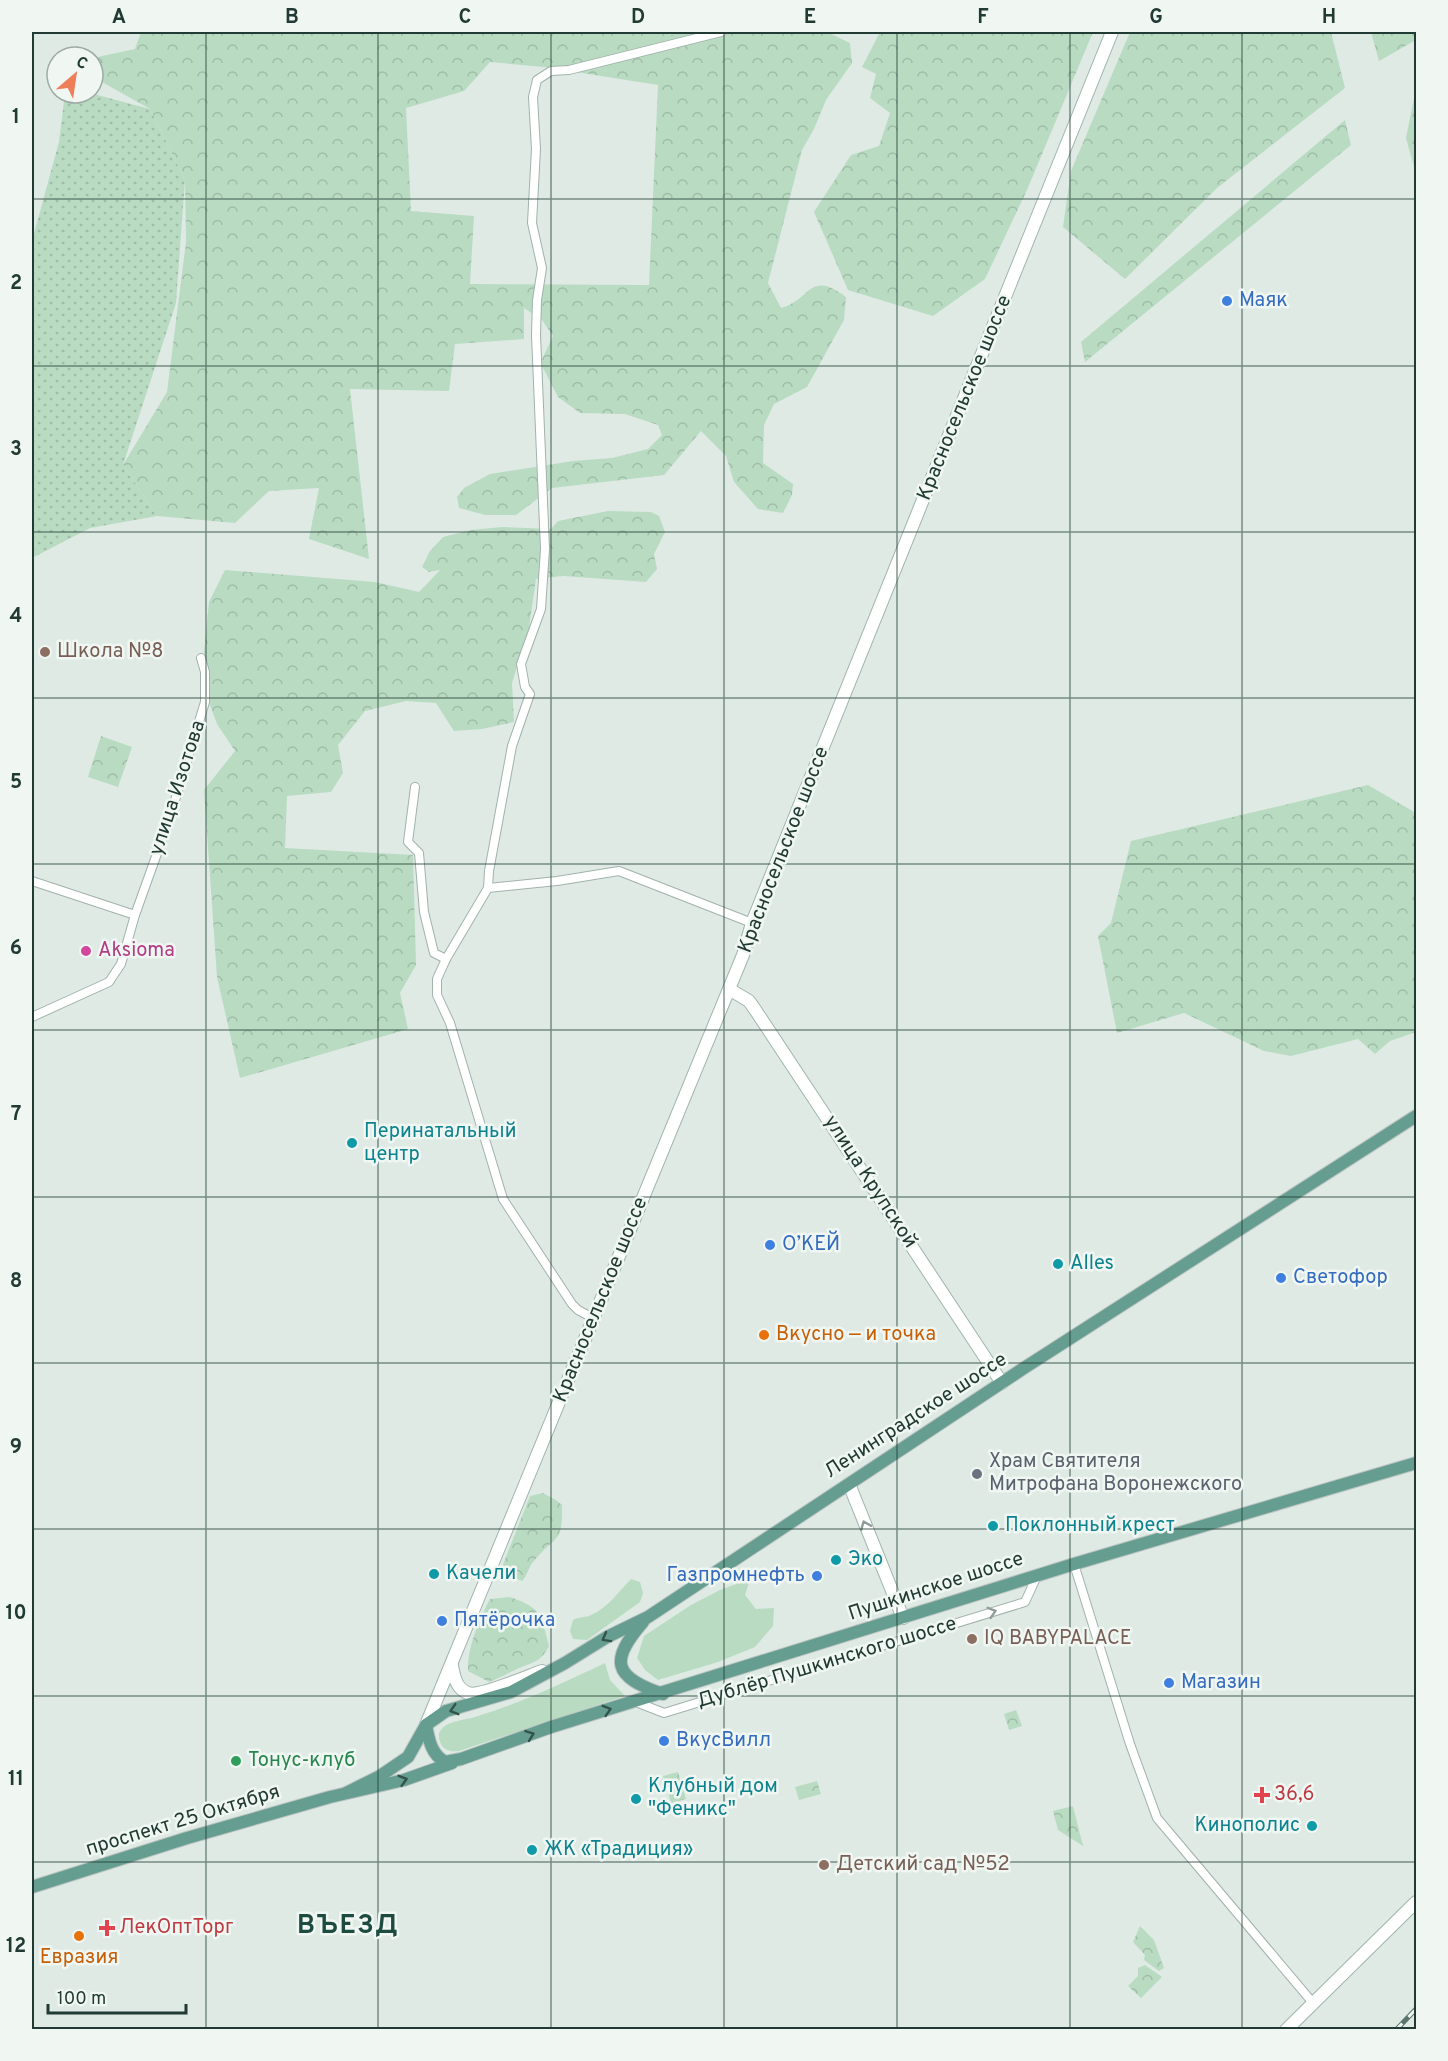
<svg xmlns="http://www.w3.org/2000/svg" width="1448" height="2061" font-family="Overpass,sans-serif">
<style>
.grass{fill:#b9dbc2}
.forest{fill:url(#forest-crowns);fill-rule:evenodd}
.garden{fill:url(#garden-dots)}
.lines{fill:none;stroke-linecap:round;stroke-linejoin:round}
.street-casing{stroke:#a2b2ac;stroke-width:10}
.secondary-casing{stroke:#9fb5ad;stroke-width:14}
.primary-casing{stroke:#bcc4c2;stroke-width:14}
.street{stroke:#fff;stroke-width:8}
.secondary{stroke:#fff;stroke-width:12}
.primary{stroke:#659e90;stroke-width:12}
.rail-casing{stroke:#5b756e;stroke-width:5}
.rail{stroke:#f0f7f3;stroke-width:3;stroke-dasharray:9;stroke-linecap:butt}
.oneway{stroke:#909c99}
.oneway2{stroke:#32534a}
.grid{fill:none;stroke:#213a33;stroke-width:1.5;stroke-opacity:0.55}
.shop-dot{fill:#3f7fe0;stroke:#f0f7f3;stroke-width:2}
.education-dot{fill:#8d6e63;stroke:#f0f7f3;stroke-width:2}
.hotel-dot{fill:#d1479c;stroke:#f0f7f3;stroke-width:2}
.culture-dot{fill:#0f9aa8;stroke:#f0f7f3;stroke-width:2}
.food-dot{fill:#e8710a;stroke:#f0f7f3;stroke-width:2}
.worship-dot{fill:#6b7280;stroke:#f0f7f3;stroke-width:2}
.leisure-dot{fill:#2e9e5b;stroke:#f0f7f3;stroke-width:2}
.health-dot{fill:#e0444e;stroke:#f0f7f3;stroke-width:2}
.labels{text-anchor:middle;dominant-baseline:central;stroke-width:5;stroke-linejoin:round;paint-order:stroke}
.shop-label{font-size:20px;fill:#366cbe;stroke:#f0f7f3;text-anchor:start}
.street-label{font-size:20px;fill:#213a33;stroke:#f0f7f3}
.education-label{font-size:20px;fill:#785e54;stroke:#f0f7f3;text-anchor:start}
.hotel-label{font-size:20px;fill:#b23c85;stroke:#f0f7f3;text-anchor:start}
.culture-label{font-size:20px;fill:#0d838f;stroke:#f0f7f3;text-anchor:start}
.food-label{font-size:20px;fill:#c56008;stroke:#f0f7f3;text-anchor:start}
.worship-label{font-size:20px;fill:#5b616d;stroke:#f0f7f3;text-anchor:start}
.leisure-label{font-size:20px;fill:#27864d;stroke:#f0f7f3;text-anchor:start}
.health-label{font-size:20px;fill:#be3a42;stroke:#f0f7f3;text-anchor:start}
.district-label{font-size:26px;font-weight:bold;letter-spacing:1.5px;fill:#1e4b40;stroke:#f0f7f3}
.neatline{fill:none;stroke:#213a33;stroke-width:2}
.grid-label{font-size:20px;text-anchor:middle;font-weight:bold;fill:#213a33}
</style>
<defs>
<pattern id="forest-crowns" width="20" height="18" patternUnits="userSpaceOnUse" patternTransform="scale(1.5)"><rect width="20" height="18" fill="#b9dbc2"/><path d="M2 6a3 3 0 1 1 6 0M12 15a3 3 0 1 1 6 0" fill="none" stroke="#9fbda7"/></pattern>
<pattern id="garden-dots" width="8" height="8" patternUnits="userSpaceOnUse" patternTransform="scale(1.5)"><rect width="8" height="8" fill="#b9dbc2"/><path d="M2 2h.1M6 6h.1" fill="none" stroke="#9fbda7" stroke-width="1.8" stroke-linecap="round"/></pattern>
</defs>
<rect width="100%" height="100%" fill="#dfeae5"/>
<g class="grass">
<path d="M631,1579L640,1582L643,1593L640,1602L587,1640L573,1639L570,1631L573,1620C580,1616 585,1618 591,1615C608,1608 619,1591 631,1579Z"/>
<path d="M750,1579L745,1595L756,1609L774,1608L773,1626L755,1647L718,1662L658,1680L645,1670L637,1658L644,1636L691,1605L720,1590Z"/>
<path d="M605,1663L610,1680L625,1696L459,1751C446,1753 438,1746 439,1733C446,1720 462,1721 475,1717C521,1703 563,1683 605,1663Z"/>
</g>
<g class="forest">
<path d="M141,32H669L670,35L682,32H827L850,43L852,63L826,100L814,129L802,150L768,283L781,308C811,300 809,269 846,297L844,320L807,387L774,404L764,425L763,463L793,484L792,495L783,513L758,509L734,482L726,456L701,431L664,475L552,488L516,515H485L459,508L457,497L464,488L490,474L573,461L612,458L648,449L662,435L658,425L625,414L580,413L558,397L542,366V359L553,336L542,320L524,308V339L455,344L449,391L350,389L369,559L309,539L319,488L269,491L235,523L157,516L123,465L167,392L186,242L185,180L150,109L93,77V58L135,49ZM490,62L544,67L658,85L649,285L470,284L474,216L411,211L406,108L464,91Z"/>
<path d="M880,32H1093L1027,190L985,279L933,316L848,290L814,212L851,155L879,146L890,113L870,98L876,74L862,67Z"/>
<path d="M1130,32H1331L1345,88L1217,188L1125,279L1063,227L1071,171Z"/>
<path d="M1371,32H1416V40L1379,61Z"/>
<path d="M1416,96V174L1406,138L1414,98Z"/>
<path d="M1345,120L1351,145L1085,362L1081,342Z"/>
<path d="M608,511L651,512L659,516L665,532L654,554L657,569L646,582L563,576L536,579L529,628L512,683L514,722L482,729L454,731L436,703L406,701L365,711L338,745L343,773L331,792L287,796L285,848L413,855L416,965L400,993L408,1029L240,1078L217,977L204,790L235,751L217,724L201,681L209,602L225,570L375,582L419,592L440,570L429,572L422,567L430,551L443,537L471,530L502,527L551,529L558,521Z"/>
<path d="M101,736L132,747L118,787L88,777Z"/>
<path d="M1368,785L1416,813V1032L1390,1041L1375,1054L1358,1039L1291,1056L1264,1051L1184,1013L1117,1033L1098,936L1111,923L1131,841Z"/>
<path d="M543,1493L556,1500L562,1505C563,1545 555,1535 534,1561C528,1567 528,1575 522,1581L511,1576L502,1567L530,1496Z"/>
<path d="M510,1597C542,1608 541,1615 549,1646C540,1664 531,1662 515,1670C506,1674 498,1679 489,1682L468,1671C467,1649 479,1619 490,1599Z"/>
<path d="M1016,1710L1022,1726L1009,1730L1004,1714Z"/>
<path d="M678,1772L686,1799L671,1803L663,1776Z"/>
<path d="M817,1781L821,1794L799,1800L795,1787Z"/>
<path d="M1073,1806L1083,1846L1058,1830L1053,1811Z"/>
<path d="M1140,1926L1154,1940L1164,1968L1159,1971L1144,1960L1145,1955L1133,1942Z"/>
<path d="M1145,1965L1162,1977L1141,1998L1128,1986L1138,1976V1968Z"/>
</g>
<path class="garden" d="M65,93H90L150,109L185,180L176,303L123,465L157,516L90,528L32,558V241L59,142Z"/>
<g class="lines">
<defs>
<g id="street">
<path d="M415,787L408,842L419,853L424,912L434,953L446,959"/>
<path d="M32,881L135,915"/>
<path d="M488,888L489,871L512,746L530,694L525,687L521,664L541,609L545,549L536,335L537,300L542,268L532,223L536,149L533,97L537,80L551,71L569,70L721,32"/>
<path d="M32,1017L109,982L121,964L135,915L169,820L205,702V672L201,658"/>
<path d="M593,1318L578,1310L572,1304L503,1199L450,1023L437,995V979L446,959L488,888L557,881L619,871L752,923"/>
<path d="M1074,1564L1130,1744L1157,1818L1313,2003"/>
<path d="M636,1702L664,1713L1025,1602L1037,1576"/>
</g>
<g id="secondary">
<path d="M729,989L749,1001L756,1011L1002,1383"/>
<path d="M849,1484L903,1618"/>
<path d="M452,1666C454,1676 456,1689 468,1693C479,1697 528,1676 542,1671"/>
<path d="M426,1725L743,955L752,923L1112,32"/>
<path d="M1286,2030L1416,1902"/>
</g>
<g id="primary">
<path d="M643,1622C609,1661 613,1677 663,1694"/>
<path d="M426,1725C429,1740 431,1754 445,1762L461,1759L551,1727L1074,1564L1416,1463"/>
<path d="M346,1793L380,1776L408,1757L426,1725L446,1711L511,1692L565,1663L607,1637L648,1617L1024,1368L1416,1116"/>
<path d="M32,1887L187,1838L330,1797L404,1780L452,1763"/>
</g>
</defs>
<use href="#street" class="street-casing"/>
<use href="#secondary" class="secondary-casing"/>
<use href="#primary" class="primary-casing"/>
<use href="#street" class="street"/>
<use href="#secondary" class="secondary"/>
<use href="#primary" class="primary"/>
<defs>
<path id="rail" d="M1396,2030L1416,2009"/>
</defs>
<use href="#rail" class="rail-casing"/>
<use href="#rail" class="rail"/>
</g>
<defs><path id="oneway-chevron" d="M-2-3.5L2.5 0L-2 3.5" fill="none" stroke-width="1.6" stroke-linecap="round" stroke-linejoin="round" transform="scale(1.5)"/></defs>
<g class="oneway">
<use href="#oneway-chevron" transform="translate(865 1525) rotate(-112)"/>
<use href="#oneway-chevron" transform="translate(992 1612) rotate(-17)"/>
</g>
<g class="oneway2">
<use href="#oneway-chevron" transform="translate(606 1638) rotate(151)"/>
<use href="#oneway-chevron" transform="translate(454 1710) rotate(163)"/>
<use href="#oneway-chevron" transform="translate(607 1710) rotate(-17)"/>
<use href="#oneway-chevron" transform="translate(530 1735) rotate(-20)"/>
<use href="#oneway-chevron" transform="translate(403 1780) rotate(-16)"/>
</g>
<path class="grid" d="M206,32V2030M378,32V2030M551,32V2030M724,32V2030M897,32V2030M1070,32V2030M1242,32V2030M32,199H1416M32,366H1416M32,532H1416M32,698H1416M32,864H1416M32,1030H1416M32,1197H1416M32,1363H1416M32,1529H1416M32,1696H1416M32,1862H1416"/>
<g class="shop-dot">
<circle cx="1227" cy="301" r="6"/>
<circle cx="770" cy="1245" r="6"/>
<circle cx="1281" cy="1278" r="6"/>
<circle cx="817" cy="1576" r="6"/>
<circle cx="442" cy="1621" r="6"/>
<circle cx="1169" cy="1683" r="6"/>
<circle cx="664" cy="1741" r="6"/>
</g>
<g class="education-dot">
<circle cx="45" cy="652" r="6"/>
<circle cx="972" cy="1639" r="6"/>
<circle cx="824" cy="1865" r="6"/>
</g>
<circle class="hotel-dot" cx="86" cy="951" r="6"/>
<g class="culture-dot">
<circle cx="352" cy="1143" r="6"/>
<circle cx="1058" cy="1264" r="6"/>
<circle cx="993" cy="1526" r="6"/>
<circle cx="836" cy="1560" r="6"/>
<circle cx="434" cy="1574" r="6"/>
<circle cx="636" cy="1799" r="6"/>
<circle cx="1312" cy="1826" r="6"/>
<circle cx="532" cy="1850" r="6"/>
</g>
<g class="food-dot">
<circle cx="764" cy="1335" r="6"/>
<circle cx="79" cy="1936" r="6"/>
</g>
<circle class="worship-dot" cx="977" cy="1474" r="6"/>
<circle class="leisure-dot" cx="236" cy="1761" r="6"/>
<g class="health-dot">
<path d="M1259 1786h6v6h6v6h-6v6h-6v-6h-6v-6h6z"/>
<path d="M104 1919h6v6h6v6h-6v6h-6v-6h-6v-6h6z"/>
</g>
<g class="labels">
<g class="shop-label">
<text x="1239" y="301">Маяк</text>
<text x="782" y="1245">О’КЕЙ</text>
<text x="1293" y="1278">Светофор</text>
<text x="805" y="1576" text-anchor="end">Газпромнефть</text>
<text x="454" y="1621">Пятёрочка</text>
<text x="1181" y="1683">Магазин</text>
<text x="676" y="1741">ВкусВилл</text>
</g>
<g class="street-label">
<text transform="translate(965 398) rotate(-68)">Красносельское шоссе</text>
<text transform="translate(178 788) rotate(-72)">улица Изотова</text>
<text transform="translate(784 850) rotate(-69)">Красносельское шоссе</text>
<text transform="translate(870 1182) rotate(57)">улица Крупской</text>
<text transform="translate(601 1300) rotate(-68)">Красносельское шоссе</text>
<text transform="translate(916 1416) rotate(-33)">Ленинградское шоссе</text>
<text transform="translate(936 1587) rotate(-18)">Пушкинское шоссе</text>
<text transform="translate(827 1663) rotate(-17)">Дублёр Пушкинского шоссе</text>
<text transform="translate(183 1821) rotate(-17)">проспект 25 Октября</text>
</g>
<g class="education-label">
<text x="57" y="652">Школа №8</text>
<text x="984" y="1639">IQ BABYPALACE</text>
<text x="836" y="1865">Детский сад №52</text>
</g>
<g class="hotel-label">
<text x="98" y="951">Aksioma</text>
</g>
<g class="culture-label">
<text x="364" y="1132">Перинатальный<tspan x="364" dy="23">центр</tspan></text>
<text x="1070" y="1264">Alles</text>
<text x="1005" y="1526">Поклонный крест</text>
<text x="848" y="1560">Эко</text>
<text x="446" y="1574">Качели</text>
<text x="648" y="1787">Клубный дом<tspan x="648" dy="23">"Феникс"</tspan></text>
<text x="1300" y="1826" text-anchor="end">Кинополис</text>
<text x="544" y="1850">ЖК «Традиция»</text>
</g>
<g class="food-label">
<text x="776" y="1335">Вкусно — и точка</text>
<text x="79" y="1958" text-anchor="middle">Евразия</text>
</g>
<g class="worship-label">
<text x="989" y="1462">Храм Святителя<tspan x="989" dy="23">Митрофана Воронежского</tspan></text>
</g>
<g class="leisure-label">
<text x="248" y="1761">Тонус-клуб</text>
</g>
<g class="health-label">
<text x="1274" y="1795">36,6</text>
<text x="119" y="1928">ЛекОптТорг</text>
</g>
<g class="district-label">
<text x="348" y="1926">ВЪЕЗД</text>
</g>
</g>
<rect width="1448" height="2061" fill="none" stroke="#f0f7f3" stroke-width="66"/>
<g transform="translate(75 75) rotate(29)"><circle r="28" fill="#f0f7f3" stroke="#9daba6" stroke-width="1.5"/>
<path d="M0-4.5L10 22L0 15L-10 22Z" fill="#ed7e5a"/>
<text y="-9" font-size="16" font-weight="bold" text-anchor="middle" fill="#213a33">С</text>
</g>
<path d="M48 2004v9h138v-9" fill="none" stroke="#213a33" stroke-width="3"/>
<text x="57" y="2004" font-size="18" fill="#213a33" stroke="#f0f7f3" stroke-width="4.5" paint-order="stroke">100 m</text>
<rect x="33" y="33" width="1382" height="1995" class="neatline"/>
<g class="grid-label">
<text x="119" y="23">A</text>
<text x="292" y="23">B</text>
<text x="465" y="23">C</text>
<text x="638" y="23">D</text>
<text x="810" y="23">E</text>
<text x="983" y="23">F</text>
<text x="1156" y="23">G</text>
<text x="1329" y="23">H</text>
<text x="16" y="123">1</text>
<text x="16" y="289">2</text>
<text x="16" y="455">3</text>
<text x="16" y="622">4</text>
<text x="16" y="788">5</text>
<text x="16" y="954">6</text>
<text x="16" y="1120">7</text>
<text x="16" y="1287">8</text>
<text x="16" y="1453">9</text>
<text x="16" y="1619">10</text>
<text x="16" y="1785">11</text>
<text x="16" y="1952">12</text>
</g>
</svg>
